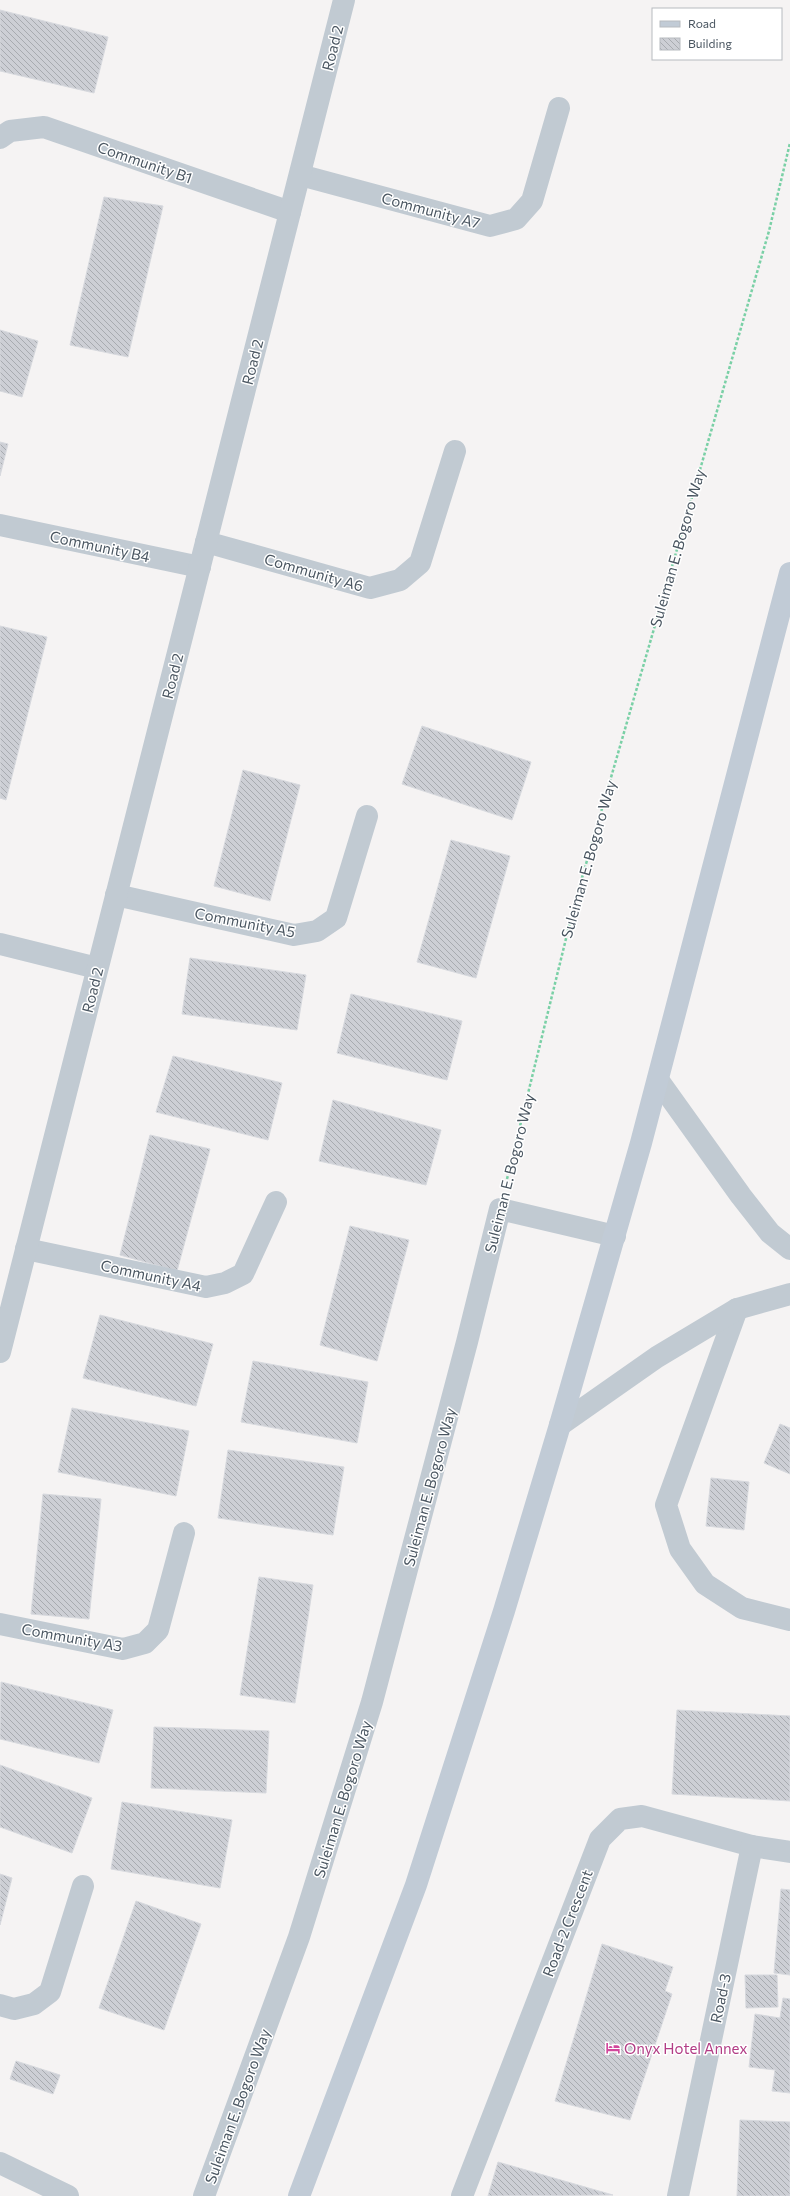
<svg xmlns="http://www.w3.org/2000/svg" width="790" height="2196" font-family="Commissioner,sans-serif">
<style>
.building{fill:url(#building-back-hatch);stroke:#d7d9de}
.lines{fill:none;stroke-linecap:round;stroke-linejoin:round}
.path{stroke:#7ad0a6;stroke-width:2.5;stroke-dasharray:3 2;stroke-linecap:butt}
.minor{stroke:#c1cad2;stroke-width:22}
.tertiary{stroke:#c1cad2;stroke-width:22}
.secondary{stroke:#c1cbd6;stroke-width:22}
.labels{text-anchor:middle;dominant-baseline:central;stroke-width:3;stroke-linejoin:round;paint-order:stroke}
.street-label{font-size:15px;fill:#4a5661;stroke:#fff}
.hotel-label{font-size:15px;fill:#b23c85;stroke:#fff;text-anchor:start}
</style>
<defs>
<pattern id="building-back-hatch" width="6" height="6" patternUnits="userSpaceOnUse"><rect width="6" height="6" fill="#cdcfd5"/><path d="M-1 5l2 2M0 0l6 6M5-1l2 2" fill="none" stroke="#a8abb0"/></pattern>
</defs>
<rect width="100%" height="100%" fill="#f5f3f3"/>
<g class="building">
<path d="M0,10L108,37L94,93L0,71Z"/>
<path d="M104,197L163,206L128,357L70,345Z"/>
<path d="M0,330L38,341L22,397L0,391Z"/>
<path d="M0,442L8,444L0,476Z"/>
<path d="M0,626L47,637L6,800L0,798Z"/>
<path d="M422,726L531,762L512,820L402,784Z"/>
<path d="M243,770L300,785L270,901L214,886Z"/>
<path d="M451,840L510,856L476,978L417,962Z"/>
<path d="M190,958L306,975L297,1030L182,1014Z"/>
<path d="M351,994L462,1021L447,1080L337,1053Z"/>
<path d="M173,1056L282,1083L268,1140L156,1112Z"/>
<path d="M333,1100L441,1130L426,1185L319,1161Z"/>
<path d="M150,1135L210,1149L177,1271L120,1255Z"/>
<path d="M350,1226L409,1240L377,1361L320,1345Z"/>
<path d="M100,1315L213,1344L196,1406L83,1378Z"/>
<path d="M253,1361L368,1382L357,1443L241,1422Z"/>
<path d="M72,1408L189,1431L176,1496L58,1472Z"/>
<path d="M780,1424L790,1428V1474L764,1463Z"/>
<path d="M228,1450L344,1467L333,1535L218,1518Z"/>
<path d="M711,1478L749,1482L744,1530L706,1526Z"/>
<path d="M43,1494L101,1499L89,1619L31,1614Z"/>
<path d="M259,1577L313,1585L295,1703L240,1695Z"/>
<path d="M1,1682L113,1710L99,1763L0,1739Z"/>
<path d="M677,1710L790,1716V1801L672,1794Z"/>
<path d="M154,1727L269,1731L266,1793L151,1788Z"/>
<path d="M0,1765L92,1798L72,1853L0,1827Z"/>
<path d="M122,1802L232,1820L220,1888L111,1869Z"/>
<path d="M0,1874L12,1878L0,1925Z"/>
<path d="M781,1889L790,1890V1975L774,1973Z"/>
<path d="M136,1901L201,1924L164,2030L99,2008Z"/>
<path d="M602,1944L673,1967L665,1991L672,1994L630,2120L555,2101Z"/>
<path d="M745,1975H777L778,2007L746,2008Z"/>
<path d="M783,1998L790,1999V2093L772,2091L775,2070L749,2067L755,2014L780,2018Z"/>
<path d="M16,2061L60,2075L53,2094L10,2079Z"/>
<path d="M740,2120L790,2122V2196H737Z"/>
<path d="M498,2162L613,2195L488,2196Z"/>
</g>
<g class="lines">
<path class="path" d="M507,1179L575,902L769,231L790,143"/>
<g class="minor">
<path d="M0,138L10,131L44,127L290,212"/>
<path d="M300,175L490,226L516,219L532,201L559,108"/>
<path d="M0,525L200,567"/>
<path d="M206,542L370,588L400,580L420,563L455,451"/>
<path d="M116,895L294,935L317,931L336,918L367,816"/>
<path d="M0,944L97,968"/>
<path d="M658,1080L741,1196L770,1233L790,1249"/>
<path d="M26,1249L206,1287L225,1283L243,1274L276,1202"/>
<path d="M737,1309L666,1505L680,1549L705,1584L742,1608L790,1620"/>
<path d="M0,1352L344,0"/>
<path d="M560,1425L657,1357L737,1309L790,1294"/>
<path d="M0,1624L123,1649L145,1643L158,1630L184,1533"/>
<path d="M0,2005L14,2009L34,2004L50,1992L83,1886"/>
<path d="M0,2163L68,2196"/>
<path d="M462,2196L600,1839L620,1819L642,1816L752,1846L790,1852"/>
<path d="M678,2196L752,1846"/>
</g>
<path class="tertiary" d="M204,2196L299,1937L372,1702L467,1342L500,1209L615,1236"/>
<path class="secondary" d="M299,2196L416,1885L504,1611L560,1425L641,1143L790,573"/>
</g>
<defs>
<symbol id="hotel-bare" viewBox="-9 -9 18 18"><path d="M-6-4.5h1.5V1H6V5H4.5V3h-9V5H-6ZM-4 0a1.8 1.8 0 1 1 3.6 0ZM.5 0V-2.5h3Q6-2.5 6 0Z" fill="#d1479c" stroke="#fff" stroke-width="2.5" paint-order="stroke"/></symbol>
</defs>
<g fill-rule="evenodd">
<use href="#hotel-bare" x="603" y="2038" width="20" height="20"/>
</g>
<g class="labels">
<g class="street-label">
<text transform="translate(332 48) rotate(-76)">Road 2</text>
<text transform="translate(145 162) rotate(19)">Community B1</text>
<text transform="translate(431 210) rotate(15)">Community A7</text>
<text transform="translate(252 362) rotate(-76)">Road 2</text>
<text transform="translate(100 546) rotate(12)">Community B4</text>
<text transform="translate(677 548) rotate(-74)">Suleiman E. Bogoro Way</text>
<text transform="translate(314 572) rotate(16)">Community A6</text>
<text transform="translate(172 676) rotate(-76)">Road 2</text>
<text transform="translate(588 859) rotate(-74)">Suleiman E. Bogoro Way</text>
<text transform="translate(245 922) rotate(11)">Community A5</text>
<text transform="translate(92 990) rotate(-76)">Road 2</text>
<text transform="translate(509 1173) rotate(-76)">Suleiman E. Bogoro Way</text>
<text transform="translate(151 1275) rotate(12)">Community A4</text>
<text transform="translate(429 1487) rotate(-75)">Suleiman E. Bogoro Way</text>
<text transform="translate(72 1637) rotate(10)">Community A3</text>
<text transform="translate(342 1799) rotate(-73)">Suleiman E. Bogoro Way</text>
<text transform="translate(567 1923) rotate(-69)">Road-2 Crescent</text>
<text transform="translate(720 1998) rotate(-78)">Road-3</text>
<text transform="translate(237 2106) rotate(-70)">Suleiman E. Bogoro Way</text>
</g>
<g class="hotel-label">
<text x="624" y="2048">Onyx Hotel Annex</text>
</g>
</g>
<rect x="652" y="8" width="130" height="52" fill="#ffffff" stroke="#b7bbc0"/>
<rect x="660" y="21" width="20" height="6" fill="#c1cbd6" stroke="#b7bbc0"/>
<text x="688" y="28" font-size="12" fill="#4a5661">Road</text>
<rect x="660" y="38" width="20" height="12" fill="url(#building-back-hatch)" stroke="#b7bbc0"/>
<text x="688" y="48" font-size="12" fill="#4a5661">Building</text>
</svg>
